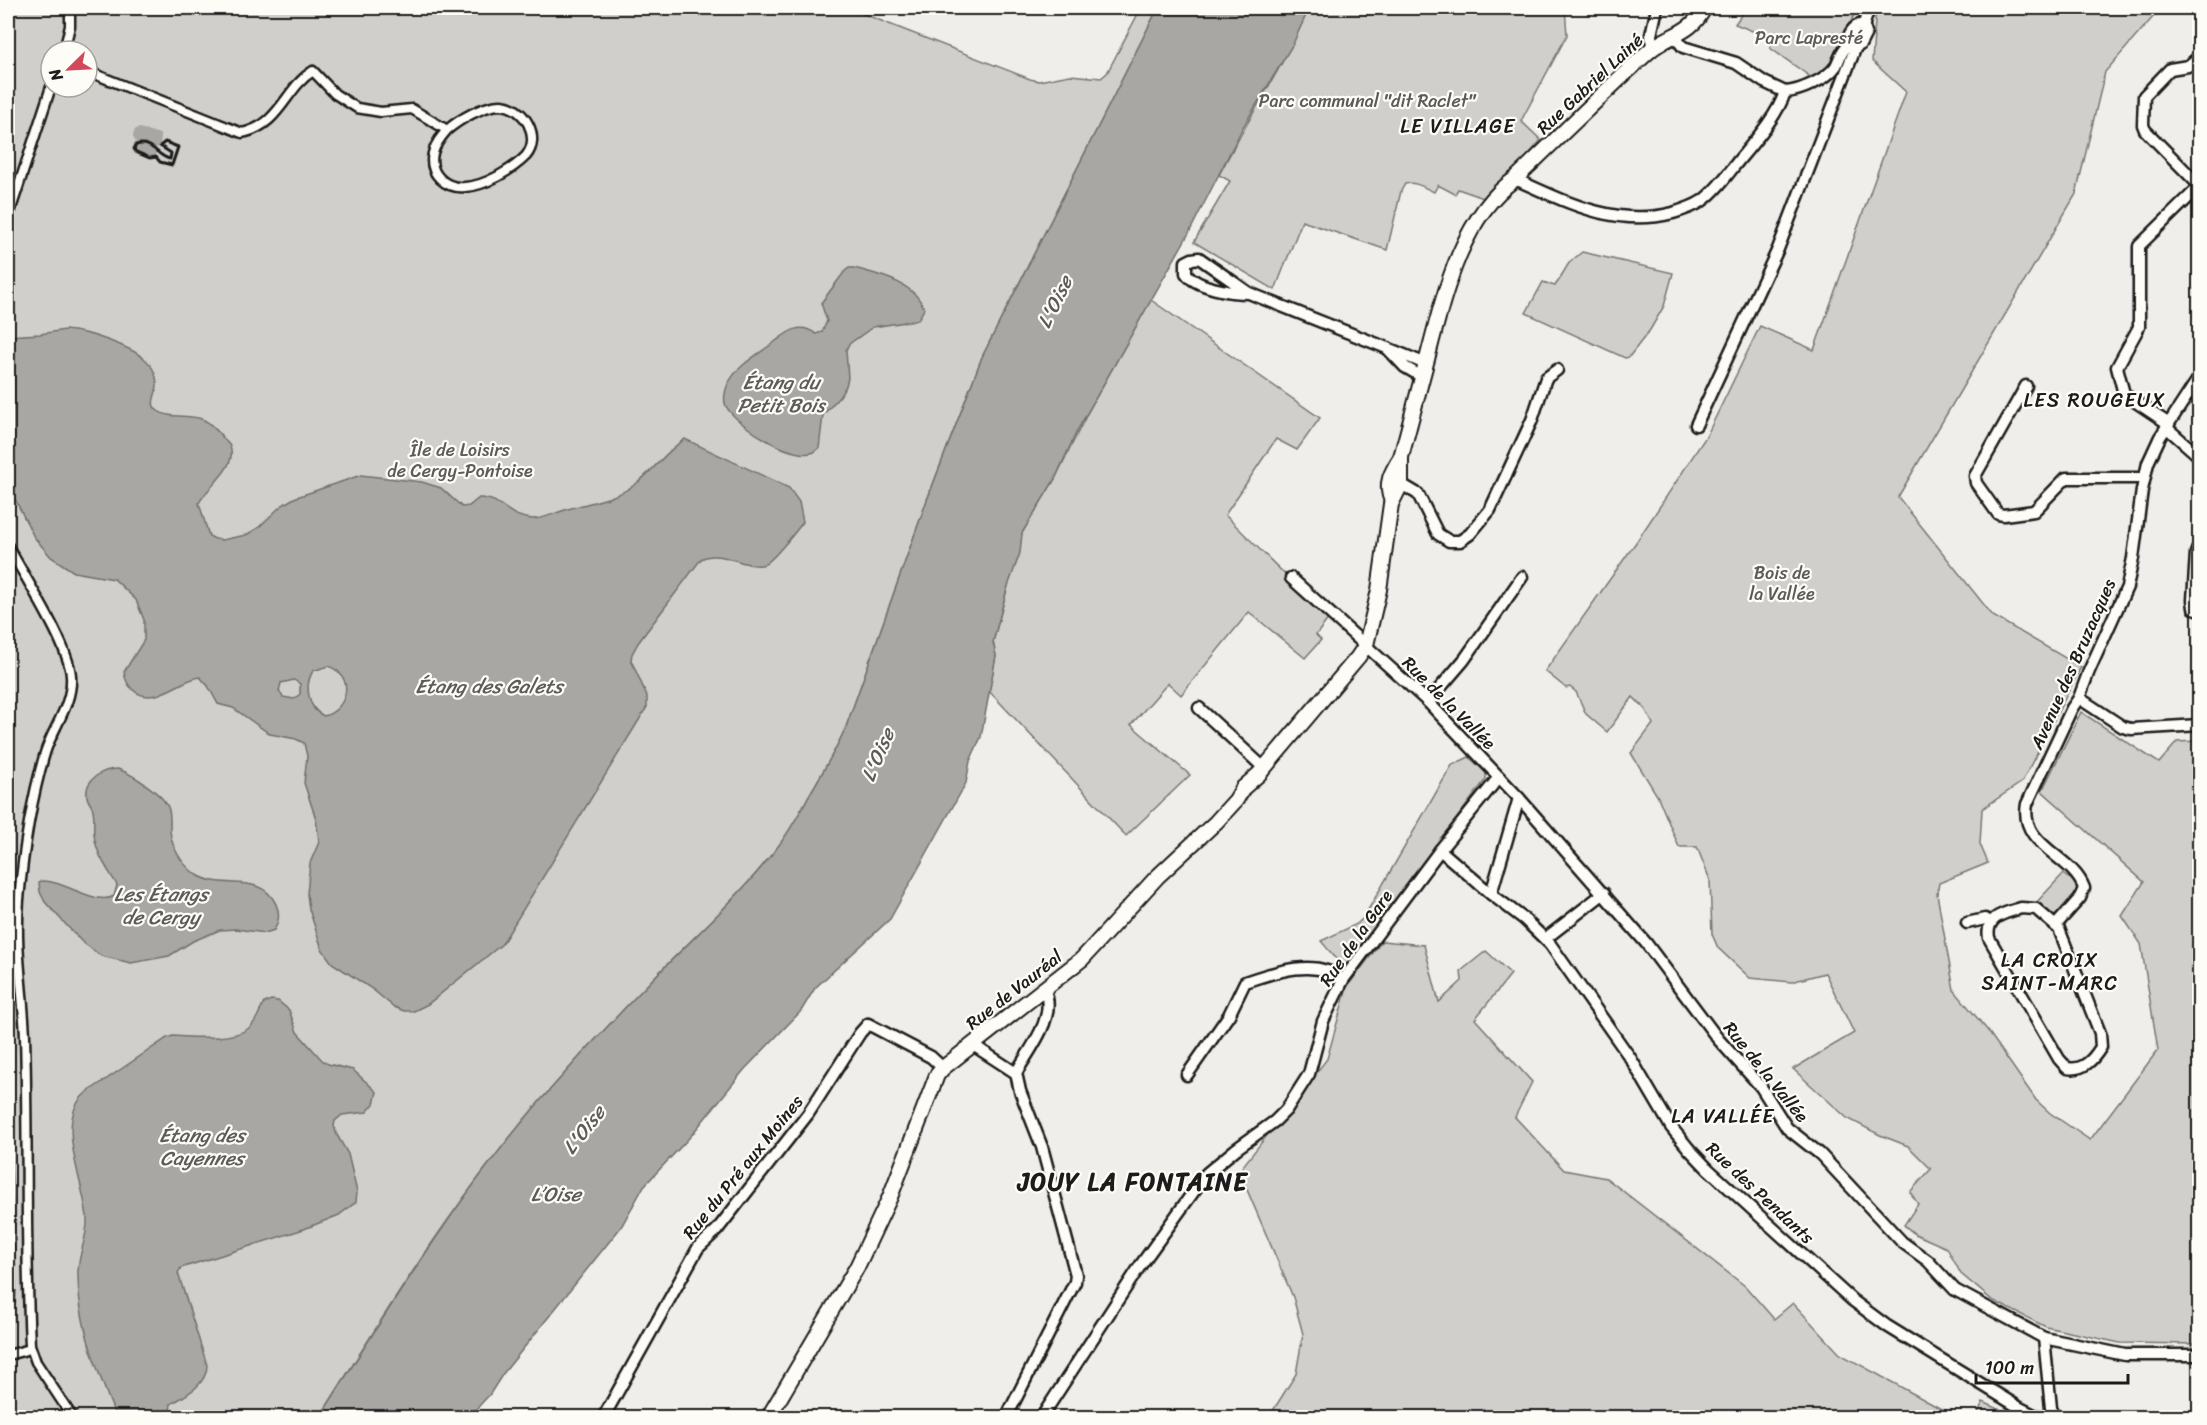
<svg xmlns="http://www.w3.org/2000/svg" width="2207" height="1425" font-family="Sriracha,sans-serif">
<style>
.green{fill:#d0cfcc;stroke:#767674;stroke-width:1.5;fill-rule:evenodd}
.water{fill:#a8a7a3;stroke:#706f6d;stroke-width:1.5;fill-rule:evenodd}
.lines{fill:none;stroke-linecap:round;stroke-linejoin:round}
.canal{stroke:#a8a7a3;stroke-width:10}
.pedestrian-casing{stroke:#1c1c1c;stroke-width:13}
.minor-casing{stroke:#1c1c1c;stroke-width:15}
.tertiary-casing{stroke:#1c1c1c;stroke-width:18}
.pedestrian{stroke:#fdfcf7;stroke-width:8}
.minor{stroke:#fdfcf7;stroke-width:10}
.tertiary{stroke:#fdfcf7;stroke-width:14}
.rail{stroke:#1c1c1c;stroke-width:3}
.labels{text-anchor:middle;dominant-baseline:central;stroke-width:4.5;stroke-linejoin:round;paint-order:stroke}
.park-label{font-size:18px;fill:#5b5b5a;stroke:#fdfcf7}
.street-label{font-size:18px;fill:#1c1c1c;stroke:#fdfcf7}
.neighbourhood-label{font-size:20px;letter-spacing:1.5px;fill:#1c1c1c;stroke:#fdfcf7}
.water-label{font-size:20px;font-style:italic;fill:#5b5b59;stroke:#fdfcf7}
.district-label{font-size:24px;font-weight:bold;letter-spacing:1.5px;fill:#1c1c1c;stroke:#fdfcf7}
</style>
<rect width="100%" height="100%" fill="#f0eeea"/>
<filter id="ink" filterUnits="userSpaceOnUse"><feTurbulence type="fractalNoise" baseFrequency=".0167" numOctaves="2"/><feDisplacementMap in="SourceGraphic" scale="12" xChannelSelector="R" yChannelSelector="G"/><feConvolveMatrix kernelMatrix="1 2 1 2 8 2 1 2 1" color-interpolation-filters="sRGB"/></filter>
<g filter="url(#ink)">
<g class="green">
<path d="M8,8H853L861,13L1030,79L1039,81L1070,75L1101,78L1107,73L1141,8H1158L982,357L927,500L846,727C835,752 821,775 807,799C798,816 788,834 776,849C738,899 691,939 648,984C611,1022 575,1061 540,1101C456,1198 388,1308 320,1417H8ZM51,51H87V87H51Z"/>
<path d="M1309,8H1565L1567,35L1521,121L1541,140L1508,180L1486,199L1458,189L1455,194L1438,185L1434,192C1425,188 1415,181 1405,184L1401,191L1387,250L1302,221L1275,290L1194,242L1230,181L1219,175C1248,118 1284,66 1309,8Z"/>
<path d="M1746,8H1762L1773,13L1776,8H1853L1855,13C1844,36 1837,68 1812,78L1770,48L1772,44L1755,32L1735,24Z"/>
<path d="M1876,8H2161L2105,72L2076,194L1898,497L1993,616L2081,667L2022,782L1982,809L1980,844L1988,863L1939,883L1937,894L1954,990L1988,1031L2036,1100L2050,1113L2090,1140L2158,1050L2141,944L2122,916L2144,882L2042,791L2081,712L2159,763L2177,742L2199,741V1344L2120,1343L2046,1327L1992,1300L1961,1274L1947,1248L1915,1234L1904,1225L1918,1204L1910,1192L1931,1169L1908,1146L1880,1135L1847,1118L1793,1069L1854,1033L1825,973L1791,982L1750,978L1718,948L1712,934L1710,880L1697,847H1679L1658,797L1631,753L1653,724L1645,709L1633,697L1607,732L1586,714L1576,692L1570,687L1566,688L1545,671L1639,538L1707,435L1760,326L1814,350L1906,92L1872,61Z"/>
<path d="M1582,252L1673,273L1664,306L1650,330L1629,357L1625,358L1526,313L1543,282L1555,286L1569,263Z"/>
<path d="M1151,300L1320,418L1297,450L1276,439L1225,515L1329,618L1316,635L1321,640L1305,658L1249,612L1181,695L1168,683L1131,725L1190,775L1126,836L989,691L996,656L993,642L1022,533L1055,479L1088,412Z"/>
<path d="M1469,757L1486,773V779L1347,966C1336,961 1329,950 1321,941L1357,924L1364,917L1452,765Z"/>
<path d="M2063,874C2072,883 2078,876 2079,893L2059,916L2051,918L2035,904Z"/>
<path d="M1382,941L1424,945L1439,1002L1462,981L1461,971L1486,951L1511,974L1475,1019L1532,1082L1515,1117L1564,1170L1606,1178L1745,1286L1774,1319L1793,1303L1840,1354L1956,1417H1269L1296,1374L1303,1334L1293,1297L1239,1171L1327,1059L1347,987Z"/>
<path d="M1983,1402L2017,1417H1976Z"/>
</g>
<g class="water">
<path d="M1158,8H1309L1293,44L1243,127L1189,233L1077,431L1055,479L1022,533L1020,553L1007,589L993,642L996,656L981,737L970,761L966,783L890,919L815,988L801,1011L744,1070L689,1138L644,1186L621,1227L502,1375L490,1394L469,1417H320C389,1309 456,1198 540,1101C575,1061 611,1022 648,984C691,939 738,899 776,849C788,834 798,816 807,799C821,775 835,752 846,727L927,500L982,357Z"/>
<path d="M849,268H854C879,275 915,282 924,309L918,320L873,327L849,344L846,350L848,378L846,386L840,396L823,415L819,448C803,469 735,425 726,406C723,400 725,390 728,384C738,364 759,354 776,341C789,331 800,322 816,334L822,332L827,321L821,303L845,271Z"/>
<path d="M65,330C81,331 94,335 110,341C131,349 156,358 157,385C157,395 148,404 158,411C171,420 190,413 204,420C214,425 222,437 230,446C238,468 207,486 199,503L209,536L215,539L222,540L246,535L258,528L281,506L294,498L361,475L422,482L441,488L462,507L469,506L479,498C501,497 507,518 533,519C543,519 550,515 559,512C586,502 614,501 637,483C654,470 667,450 685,439L789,488L799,502L803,522C797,530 773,560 765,564C750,571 720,548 701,559L638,643L632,654L631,660L647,696V707L502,944L428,1004L414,1011H404L394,1007L372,989L332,963L322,949L309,909L307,894L310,863L319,842L316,819L304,783L307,756L304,743L296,739L270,734L233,708L218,704L208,686L200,677C178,680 153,709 132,689C127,684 125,679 124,672L144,640V620L136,600L114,579L74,572L51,557L34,537L8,485V336L40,334ZM328,666C355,675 349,709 324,716C308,710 304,685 313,671ZM294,680L300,684V694L294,699L283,697L279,691L281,683Z"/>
<path d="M118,769C132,774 162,793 168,807C171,814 170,822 170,830C171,846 181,863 194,873C217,888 234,879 256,886C274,892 285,913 274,930L265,933L236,929L220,930L193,941L169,956L131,963L101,956L81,941L45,902L40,892L39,883L41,881C62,879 97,907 114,896L117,885C107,868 96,854 94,834C93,826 95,818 93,810C92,805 88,802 87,797C84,779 103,769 118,769Z"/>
<path d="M271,1000L278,1001L289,1010L297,1032L322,1060L328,1064L353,1070L377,1092L374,1104L367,1112L342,1115L335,1121L334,1126L337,1135L348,1154L357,1192L356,1202L339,1215L304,1229L181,1268L178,1273L207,1365C207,1385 186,1395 171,1404L170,1411L174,1417H116C98,1372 77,1322 78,1272C78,1254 88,1237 87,1219C85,1183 53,1120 86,1093L167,1038L173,1036C194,1037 232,1041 249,1028C257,1022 259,1011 264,1003Z"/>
<path d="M8,1089L16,1292L15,1303L8,1319Z"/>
</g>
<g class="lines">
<path class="canal" d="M139,133L156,138L155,143H147L145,148L151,151V154L139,150L141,141L138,136Z"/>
<defs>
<g id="pedestrian">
<path d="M64,51L70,26V8"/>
<path d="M87,71L242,133C281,125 285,88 313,71L335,94L357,108L381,112L412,109L447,130C441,137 435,144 433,153C428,174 446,189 465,187C485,186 512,170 526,156C542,137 524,106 501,105C484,105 460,119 447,130"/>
<path d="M8,218L51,87"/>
<path d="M8,546C24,576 69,645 71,676C73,704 53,727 45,753C32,797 23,854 19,900C15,946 23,990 25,1036C28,1139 25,1242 30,1345L36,1362L73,1418"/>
<path d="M8,1355L30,1349"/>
</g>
<g id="minor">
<path d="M1859,25L1864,27L1866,33L1860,45L1853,48L1848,45C1846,38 1852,28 1859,25Z"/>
<path d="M1863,27L1869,8"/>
<path d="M1675,37L1683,47L1736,63L1764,82L1785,92"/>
<path d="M1652,49L1651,35L1657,8"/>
<path d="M1785,92C1801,91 1827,79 1836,66C1840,58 1841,51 1848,45"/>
<path d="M1515,179C1566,202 1616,228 1673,213C1683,210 1693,207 1702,201C1716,191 1728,174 1739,160C1754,142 1778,115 1785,92"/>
<path d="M1249,293C1232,293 1196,288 1186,273V262L1192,259L1199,258L1249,293L1387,348"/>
<path d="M1422,377L1405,367L1387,348L1426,364"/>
<path d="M2026,386L1975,476L1976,483L1998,514L2004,515L2034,511L2066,478H2144"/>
<path d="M2169,424L2124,394L2117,367L2139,327V246L2195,191L2199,185L2145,130L2143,125L2144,96L2170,69L2188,66L2200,56"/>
<path d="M1696,425L1778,249L1855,49"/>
<path d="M2166,427L2200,457"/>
<path d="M1401,484L1418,494L1438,534L1449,541H1460L1470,534L1490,510L1532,420L1546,378L1557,370"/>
<path d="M2200,543L2196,553L2193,600L2194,608L2200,610"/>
<path d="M1291,578L1428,702L1519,798L1646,943L1718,1039L1761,1087L1787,1128L1820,1154L1902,1242L1928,1261L1955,1290L2044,1338L2125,1355H2200"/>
<path d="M2079,698L2123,727L2131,729L2200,725"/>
<path d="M1428,702L1464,660L1522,577"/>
<path d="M1199,708L1264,768"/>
<path d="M1440,850L1491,894L1524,919L1550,944L1631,1059L1671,1127L1689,1149L1708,1169L1852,1300L1887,1326L2020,1408L2034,1415L2048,1418"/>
<path d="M1491,894L1519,798"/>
<path d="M2021,908L2036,909L2059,929L2100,1033L2101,1047C2093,1060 2083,1071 2067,1068L2059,1059L1989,938C1985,916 2005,913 2021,908Z"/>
<path d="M1967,923L1985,919L1991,922"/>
<path d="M2056,925L2080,898L2084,888C2072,855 2019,846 2027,804L2072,708L2079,698L2089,671L2127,587L2133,558L2142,490L2148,463L2160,437L2200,376"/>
<path d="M1545,939L1604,893"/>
<path d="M973,1045L1016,1073L1020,1091L1042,1147L1076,1275L1075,1282L1006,1418"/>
<path d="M1016,1073C1029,1050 1058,1016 1044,989"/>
<path d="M1187,1075L1229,1015L1245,982C1274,972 1317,957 1343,980"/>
<path d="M2044,1338L2052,1418"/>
<path d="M603,1418L698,1248L717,1230L808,1114L860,1033L868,1024L931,1057L943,1068"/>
<path d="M1041,1418L1140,1266L1207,1173L1236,1149L1275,1121L1286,1110L1309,1074L1323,1021L1343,980L1440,850L1499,777"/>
</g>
<g id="tertiary">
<path d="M1392,501C1384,484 1392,471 1401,457"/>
<path d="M768,1418L857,1267L890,1197L937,1075L943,1068L1082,959L1157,877L1216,822L1236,800L1243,788L1259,774L1358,657L1366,645L1379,590L1391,504L1401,484V457C1409,426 1418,394 1426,363C1442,303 1460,217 1515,179C1559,137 1603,93 1648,52C1668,34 1691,35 1704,8"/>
</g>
</defs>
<use href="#pedestrian" class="pedestrian-casing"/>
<use href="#minor" class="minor-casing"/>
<use href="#tertiary" class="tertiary-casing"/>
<use href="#pedestrian" class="pedestrian"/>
<use href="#minor" class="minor"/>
<use href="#tertiary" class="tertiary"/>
<path class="rail" d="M165,142L178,147L172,165L160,162L156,157L150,158L136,152L134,149L136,145C153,140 157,157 170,159L171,153L160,146Z"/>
</g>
</g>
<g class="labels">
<g class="park-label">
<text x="1809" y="38">Parc Lapresté</text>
<text x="1367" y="101">Parc communal "dit Raclet"</text>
<text x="460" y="450">Île de Loisirs<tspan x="460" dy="21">de Cergy-Pontoise</tspan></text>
<text x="1782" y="573">Bois de<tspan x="1782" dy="21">la Vallée</tspan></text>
</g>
<g class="street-label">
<text transform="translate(1590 84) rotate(-43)">Rue Gabriel Lainé</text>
<text transform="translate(2073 664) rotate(-66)">Avenue des Bruzacques</text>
<text transform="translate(1449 703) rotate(45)">Rue de la Vallée</text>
<text transform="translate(1356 938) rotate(-55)">Rue de la Gare</text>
<text transform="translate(1014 990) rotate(-38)">Rue de Vauréal</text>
<text transform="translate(1766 1072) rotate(51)">Rue de la Vallée</text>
<text transform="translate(743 1167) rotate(-51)">Rue du Pré aux Moines</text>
<text transform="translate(1760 1193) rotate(43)">Rue des Pendants</text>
</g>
<g class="neighbourhood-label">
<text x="1458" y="126">LE VILLAGE</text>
<text x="2095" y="400">LES ROUGEUX</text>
<text x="2050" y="960">LA CROIX<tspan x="2050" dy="23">SAINT-MARC</tspan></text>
<text x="1723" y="1116">LA VALLÉE</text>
</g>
<g class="water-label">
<text transform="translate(1055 302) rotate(-64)">L'Oise</text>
<text x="781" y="382">Étang du<tspan x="781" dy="23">Petit Bois</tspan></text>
<text x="489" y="686">Étang des Galets</text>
<text transform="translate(878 755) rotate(-67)">L'Oise</text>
<text x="161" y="894">Les Étangs<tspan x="161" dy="23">de Cergy</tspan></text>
<text transform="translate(584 1130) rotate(-52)">L'Oise</text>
<text x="202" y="1135">Étang des<tspan x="202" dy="23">Cayennes</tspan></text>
<text x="556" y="1194">L’Oise</text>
</g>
<g class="district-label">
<text x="1133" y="1182">JOUY LA FONTAINE</text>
</g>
</g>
<rect width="2207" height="1425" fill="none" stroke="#fdfcf7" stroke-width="30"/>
<rect x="15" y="15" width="2177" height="1395" fill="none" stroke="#1c1c1c" stroke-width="2" filter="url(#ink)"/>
<g transform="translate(69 69) rotate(246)"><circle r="28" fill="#fdfcf7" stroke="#a3a29f" stroke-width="1.5"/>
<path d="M0-4.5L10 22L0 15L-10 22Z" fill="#d1495b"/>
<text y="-9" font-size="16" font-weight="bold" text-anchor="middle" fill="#1c1c1c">N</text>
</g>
<path d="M1976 1374v9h152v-9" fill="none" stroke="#1c1c1c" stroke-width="3"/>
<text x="1985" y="1374" font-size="18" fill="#1c1c1c" stroke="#fdfcf7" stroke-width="4.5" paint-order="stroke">100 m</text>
</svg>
